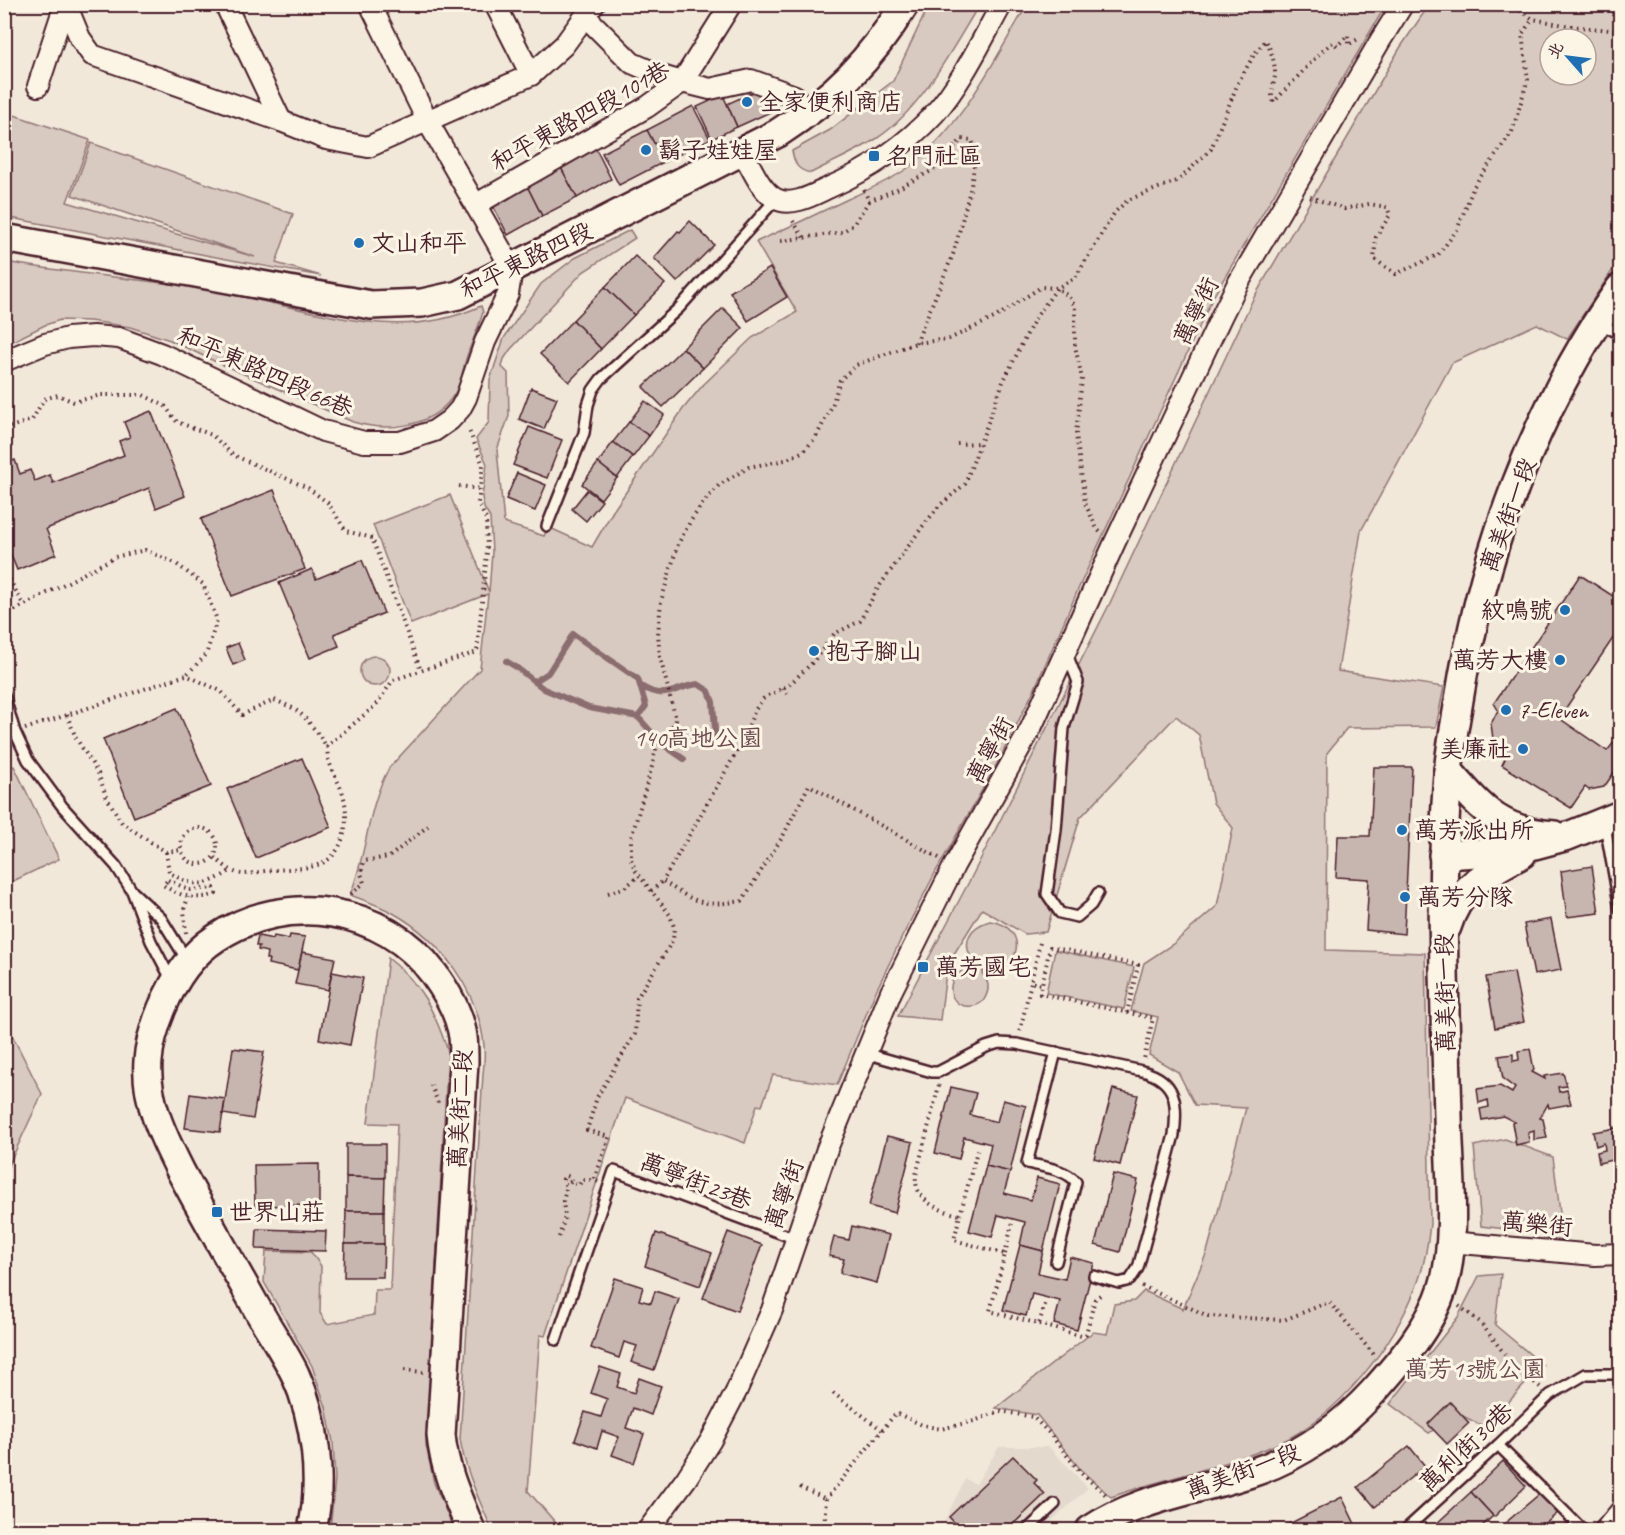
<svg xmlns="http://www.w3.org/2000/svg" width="1625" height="1535" font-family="Caveat,'LXGW WenKai TC',sans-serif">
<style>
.built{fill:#e4d9cd}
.green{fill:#d8cac0;stroke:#917476;stroke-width:1.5;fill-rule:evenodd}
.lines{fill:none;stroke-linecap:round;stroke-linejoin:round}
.stream{stroke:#8b6d6f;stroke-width:6}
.building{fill:#c7b6af;stroke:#4a1f2b;stroke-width:1.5}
.lane-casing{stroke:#4a1f2b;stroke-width:14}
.street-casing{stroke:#4a1f2b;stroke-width:24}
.secondary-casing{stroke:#4a1f2b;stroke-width:32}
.path{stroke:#4a1f2b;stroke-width:4;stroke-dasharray:1.5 4.5;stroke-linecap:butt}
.lane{stroke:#fcf5e5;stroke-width:9}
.street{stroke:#fcf5e5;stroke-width:20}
.secondary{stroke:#fcf5e5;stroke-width:27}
.poi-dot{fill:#1f6fb2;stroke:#fcf5e5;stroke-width:2}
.labels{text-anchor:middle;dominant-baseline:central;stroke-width:6;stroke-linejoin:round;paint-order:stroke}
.poi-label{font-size:24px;fill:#4a1f2b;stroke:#fcf5e5;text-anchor:start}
.street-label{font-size:24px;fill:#4a1f2b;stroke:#fcf5e5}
.park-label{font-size:24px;fill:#6e4a50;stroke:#fcf5e5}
</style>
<rect width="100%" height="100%" fill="#f1e8da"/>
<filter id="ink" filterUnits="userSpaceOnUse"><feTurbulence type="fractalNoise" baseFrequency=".0167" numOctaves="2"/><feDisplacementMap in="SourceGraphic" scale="12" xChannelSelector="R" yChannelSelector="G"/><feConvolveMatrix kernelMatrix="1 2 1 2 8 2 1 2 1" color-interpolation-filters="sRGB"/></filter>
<g filter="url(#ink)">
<path class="built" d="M999,1447H1049L1088,1488L1042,1530H940L965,1479L976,1484Z"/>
<g class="green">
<path d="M929,5H979C952,49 920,111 876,139C856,152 832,162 811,173C797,170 795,165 792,151L830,130L893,81Z"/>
<path d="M1027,5H1386L1213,297L1080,585L1035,688L998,762L935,873L902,937L875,993L837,1085L773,1075L762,1106L757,1105L745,1143L625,1098L545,1336L540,1335L528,1491L562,1530H492C480,1501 465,1471 460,1439L483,1074C484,1065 485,1055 484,1046C479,991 440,939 393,913C379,905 364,900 350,895C367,855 367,807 389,768L480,669L488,594L411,624L373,525L450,495L489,592L492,552L490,518L484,508L482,497L487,464L476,439L489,422L490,380L504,338L541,284L575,258L630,230L635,238L583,272L510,350L504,359L502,367L508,373L509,416L497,450L504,523L544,536L548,527L592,547L613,511L683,409L703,385L752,338L797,312L756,242C787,228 817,214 848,199C867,190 887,182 905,170C961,130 993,62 1027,5Z"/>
<path d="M1429,5H1620V259L1567,339L1537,324L1452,363L1361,531L1338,671L1444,687L1436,727L1347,728L1327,753L1326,950L1425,953L1430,1224C1428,1243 1425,1263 1418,1282C1395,1345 1339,1416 1277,1444C1224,1468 1165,1477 1111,1497L1081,1470L1037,1415L996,1408L1093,1332L1107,1334L1114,1304L1134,1301L1144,1291L1183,1309L1207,1252L1246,1108L1195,1105L1178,1072L1149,1055L1158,1017L1131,1011L1144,963L1173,944L1217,906L1233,828L1213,803L1199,735L1176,716L1080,818L1046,932L1025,934L982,909L947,965L940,1020L898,1016L971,878L1109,605L1253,299L1400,48ZM1550,39H1586V75H1550Z"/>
<path d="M5,112L90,140L67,202L255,257L72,195L91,143L293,214L276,263L321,276C215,258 110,236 5,217Z"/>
<path d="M5,262C62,272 119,277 177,285C212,290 249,298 284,306C354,321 412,337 481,306L483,312C479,327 472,341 467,356C462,370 461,387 451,399C429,428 386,432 353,422L214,361L170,340L130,327L90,321L60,320L45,325L5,345Z"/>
<circle cx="375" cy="671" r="15"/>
<path d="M14,766L59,859L5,885V771Z"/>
<path d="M990,921C1029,926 1023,973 984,970L982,973C988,980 990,988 986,996C984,1002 978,1006 972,1006C944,1010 943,968 974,969L976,965C961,946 966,928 990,921Z"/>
<path d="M1055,950L1134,967L1124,1009L1046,993Z"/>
<path d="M388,958C422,984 434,1011 448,1051L426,1445L434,1483L454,1530H330L335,1479L333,1442L326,1407L312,1366L264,1282L266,1251L311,1252L321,1266L320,1313L327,1324L374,1315L375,1290H390L397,1124L368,1123Z"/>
<path d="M5,1021L42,1094L5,1173H4Z"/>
<path d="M1505,1139L1553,1157L1563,1236L1481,1226L1474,1146Z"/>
<path d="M1501,1274L1495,1325L1543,1365L1485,1427L1457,1413L1429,1433L1390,1404L1458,1317L1479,1276Z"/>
</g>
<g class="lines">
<g class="stream">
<path d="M506,661L516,667L544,689L589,708L638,717L646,706L638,679L573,634L548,673L534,682"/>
<path d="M641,686C665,702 675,687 698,684L709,691L713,702L716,744"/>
<path d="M638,717L662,744L684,759"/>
</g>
</g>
<g class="building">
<path d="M753,92L771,96L779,108L737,127L727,104Z"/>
<path d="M723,95L737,127L712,139L697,107Z"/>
<path d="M693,106L710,139L664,162L647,130Z"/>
<path d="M647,130L664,162L619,185L602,153Z"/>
<path d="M595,147L611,179L577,198L560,166Z"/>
<path d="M560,166L577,198L542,216L526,184Z"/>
<path d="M526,184L542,216L508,235L491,202Z"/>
<path d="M690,221L714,245L677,282L654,258L678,231L680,232Z"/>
<path d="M635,256L665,284L634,315L605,287Z"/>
<path d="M770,268L787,297L748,321L730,292Z"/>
<path d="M605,287L634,315L601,349L573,320Z"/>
<path d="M723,308L743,328L703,368L683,348Z"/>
<path d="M573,320L601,349L569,382L540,354Z"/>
<path d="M683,348L703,368L663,407L643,387Z"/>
<path d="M531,388L557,398L544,429L519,419Z"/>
<path d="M645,401L664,415L649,436L629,422Z"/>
<path d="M151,411L185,496L156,508L149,488L46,529L56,554L17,570L4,538V464L15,460L20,474L30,470L35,481L50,475L53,483L124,455L119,441L130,437L124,422Z"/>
<path d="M629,422L649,436L633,457L613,442Z"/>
<path d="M529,427L562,440L547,478L513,465Z"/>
<path d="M613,442L633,457L617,478L598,463Z"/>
<path d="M598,463L617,478L601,499L582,484Z"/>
<path d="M517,473L546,485L535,511L506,499Z"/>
<path d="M274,490L305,569L232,596L201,519Z"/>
<path d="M587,490L602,501L586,521L572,509Z"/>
<path d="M362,560L384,613L334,634L339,646L310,658L279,583L312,569L316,579Z"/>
<path d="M1580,575L1616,598L1620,592V628L1559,718L1607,751L1615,741L1620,745V764L1604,787L1589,790L1585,787L1571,808L1502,765L1505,759L1500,756L1494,746L1491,724L1498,710L1494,703Z"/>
<path d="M238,643L245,660L233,665L226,648Z"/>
<path d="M177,708L211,786L134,817L103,739Z"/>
<path d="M302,758L331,827L256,858L227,789Z"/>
<path d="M1374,767H1412L1404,934L1366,930L1369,879L1336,877L1338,836H1370Z"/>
<path d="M1592,866L1599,913L1567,917L1561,871Z"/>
<path d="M1551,919L1561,970L1534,975L1524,924Z"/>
<path d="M290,935L305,937L298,970L268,964L269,959H266L267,952L258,950L259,946H256L258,936L273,939L274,936L289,939Z"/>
<path d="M302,952L335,958L328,990L295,984Z"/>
<path d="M332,972L363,978L350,1045L319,1039Z"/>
<path d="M1514,972L1524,1022L1495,1028L1486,977Z"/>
<path d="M233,1048L264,1052L253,1119L223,1114Z"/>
<path d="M1530,1049L1534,1070L1532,1072L1545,1079L1544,1076L1563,1073L1567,1086L1558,1087L1559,1092L1567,1090L1571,1104L1549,1108L1548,1104L1540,1118L1543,1119L1547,1138L1534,1140V1131L1528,1133L1529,1142L1516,1145L1512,1123L1515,1122L1503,1116L1482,1120L1480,1109L1489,1107L1488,1100L1479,1103L1477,1089L1500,1086L1512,1093L1515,1088L1503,1079L1499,1056L1513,1054V1061L1519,1060L1518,1051Z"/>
<path d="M951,1087L976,1093L970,1115L997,1122L1003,1100L1026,1106L1010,1172L986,1166L991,1144L964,1137L959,1159L935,1153Z"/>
<path d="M1113,1089L1138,1095L1120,1165L1094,1158Z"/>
<path d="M190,1094L225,1099L220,1132L185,1128Z"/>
<path d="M1620,1122V1158L1599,1163L1597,1152L1605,1150L1604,1143L1596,1146L1593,1132L1616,1128Z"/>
<path d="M887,1136L913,1142L895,1213L869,1206Z"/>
<path d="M346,1144H385V1178L346,1177Z"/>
<path d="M319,1164V1205L255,1206L254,1165Z"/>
<path d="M986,1166L1010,1172L1004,1193L1031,1200L1037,1178L1060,1184L1043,1251L1020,1245L1025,1222L998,1215L992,1237L969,1231Z"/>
<path d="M1113,1174L1138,1180L1120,1252L1095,1245Z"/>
<path d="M346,1177L385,1178L384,1211H346Z"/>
<path d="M346,1211H384V1244H345Z"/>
<path d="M852,1226L889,1235L877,1283L840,1273L844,1259L829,1256L834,1237L849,1240Z"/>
<path d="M257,1229L326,1231L325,1251L256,1249Z"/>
<path d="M728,1232L762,1245L737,1311L703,1298Z"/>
<path d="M656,1233L712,1253L700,1286L645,1266Z"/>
<path d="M345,1244H384L383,1277H344Z"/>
<path d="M1020,1245L1043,1251L1038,1273L1065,1279L1070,1257L1094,1263L1077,1330L1054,1324L1060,1301L1032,1294L1026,1316L1003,1310Z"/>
<path d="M615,1278L643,1287L639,1300L651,1303L655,1291L679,1299L654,1370L631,1362L637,1346L624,1342L619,1358L591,1348Z"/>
<path d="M600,1367L621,1374L617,1387L634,1393L639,1378L661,1386L651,1415L633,1408L626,1428L644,1434L634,1463L612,1455L619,1437L602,1431L597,1448L575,1440L585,1412L601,1417L607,1399L591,1393Z"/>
<path d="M1450,1402L1469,1423L1447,1444L1428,1424Z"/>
<path d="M1409,1446L1425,1466L1375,1507L1358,1487Z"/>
<path d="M1013,1456L1037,1480L1034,1483L1045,1494L1007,1530H962L949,1517Z"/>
<path d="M1503,1461L1526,1486L1494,1517L1471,1492Z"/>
<path d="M1543,1491L1560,1511L1538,1530H1497Z"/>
<path d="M1471,1492L1493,1516L1478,1530H1440L1435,1525Z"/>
<path d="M1342,1497L1355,1524L1342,1530H1288L1285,1526Z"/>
</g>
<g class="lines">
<defs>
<g id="lane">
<path d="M1599,323L1620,334"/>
<path d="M547,526L584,433L588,405L593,390L601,379L679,308L776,199"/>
<path d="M1067,654L1078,682L1064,728L1056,830L1047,894L1060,913L1077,917L1091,905L1098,893"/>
<path d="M4,695L15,732L28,760L62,806L116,866L132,891L151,941L172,981"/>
<path d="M1605,825L1620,909"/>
<path d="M134,893L161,918L188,962"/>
<path d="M1056,1052L1027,1163C1042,1167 1066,1169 1076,1182L1056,1262"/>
<path d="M865,1053L932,1072H938L986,1047L999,1043L1017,1044L1142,1071C1177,1080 1178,1104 1174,1135L1138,1268L1130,1280L1119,1283L1094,1276"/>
<path d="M556,1340L614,1171L796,1239"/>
<path d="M1498,1445L1583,1530"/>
<path d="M1027,1530L1055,1504"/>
<path d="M1405,1530L1498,1445L1550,1395L1586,1374H1620"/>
</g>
<g id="street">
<path d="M66,4L80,38L92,55L281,121L326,139L368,147L531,75L564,45L594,4"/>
<path d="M225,4L281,121"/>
<path d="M495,4L531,75"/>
<path d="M586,17L632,63L662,76L682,82L731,4"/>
<path d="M38,86L65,4"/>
<path d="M742,151C751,166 760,191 776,199C792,207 813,195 828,188C869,170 905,146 935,113C961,84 983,38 1002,4"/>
<path d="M475,205L647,107L682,82L710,89L751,80L795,96L806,115"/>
<path d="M4,361L45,344L68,338L93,336L119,338L162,354L323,431L364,442H400L434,431L450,420L460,409L466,398L485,342L508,294L512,269L428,122L370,4"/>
<path d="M1450,1242L1595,1255L1620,1254"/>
<path d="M648,1530L686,1479L711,1440L736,1392L772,1310L827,1149L891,992L954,866L1031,728L1115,542L1222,315L1237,285L1380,41L1403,4"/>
<path d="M1605,1530L1620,1512"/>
</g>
<g id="secondary">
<path d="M4,238L371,305L422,303L458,295L778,133C833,98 871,60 905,4"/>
<path d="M1448,770C1482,809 1500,832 1555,835"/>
<path d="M1443,855L1512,851L1568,836L1620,815"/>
<path d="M1447,927C1459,886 1486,874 1522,854"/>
<path d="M312,1530C323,1481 316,1420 295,1374C283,1350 268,1328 255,1305C230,1260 204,1215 180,1170C163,1136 145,1100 148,1061C149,1043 155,1025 162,1008C173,982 191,954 216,938C286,891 384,906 434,974C447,992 460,1015 463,1037C464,1045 464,1054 464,1062L441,1435C444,1469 458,1499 471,1530"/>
<path d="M1090,1530C1137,1498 1197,1491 1251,1473C1299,1457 1339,1429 1373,1392C1400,1362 1431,1326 1443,1287C1458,1238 1449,1168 1448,1116C1445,1002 1439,888 1448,774C1450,749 1455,725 1459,700C1482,553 1534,410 1620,288"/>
</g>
</defs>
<use href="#lane" class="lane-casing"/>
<use href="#street" class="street-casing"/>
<use href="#secondary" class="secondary-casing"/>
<g class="path">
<path d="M1510,4L1533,19L1570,26L1620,31"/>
<path d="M864,190L869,201L897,189L933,170L962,139L972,140L976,153L971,186L954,252L916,343"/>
<path d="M1310,197L1344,209L1369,204L1387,207L1390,215L1376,237L1374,259L1396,274L1438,255L1457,230L1474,186L1512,132L1528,79L1522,34L1533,19"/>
<path d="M793,221L804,238"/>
<path d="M781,241L842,232L853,225L869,201"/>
<path d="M4,429L32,420L44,399L58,395L74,402L101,395H143L165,406L177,422L212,435L233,455L308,488L328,503L346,531L372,538L421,671"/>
<path d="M957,444L980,443"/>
<path d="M459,486L480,489"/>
<path d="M4,569L24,606"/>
<path d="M4,616L115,557L145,550L175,563L203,584L217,620L206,655L186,675"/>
<path d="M783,688L789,696"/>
<path d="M67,715L76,738L98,773L106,796L122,823L166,852L181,850"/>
<path d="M25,729L186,675L221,691L242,715L274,700C284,704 295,708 302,715C308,720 324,741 327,748C328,752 327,757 329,761C332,771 338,781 342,791C349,811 348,844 329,859C315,870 293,868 276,870C242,872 243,883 214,857"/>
<path d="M326,747L376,705L393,680L477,652L487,552L486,519L478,503L483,465L468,428"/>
<circle cx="199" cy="846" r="18"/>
<path d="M166,852L169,872C193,888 206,887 230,871"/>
<path d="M939,858L809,785L783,836L742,901C703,907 695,903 663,881L740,746L755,710L763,699L790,684L813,662L834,634L860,621L878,588L923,526L939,506L965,484L1003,382L1034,320L1057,288L1075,278L1115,212L1128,200L1179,180L1211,149L1238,83L1255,53L1266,40C1271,51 1275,62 1275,74C1275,83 1269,93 1274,102L1319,54L1333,42L1337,46L1348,35V45L1360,38"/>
<path d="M168,880L190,890L214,888L216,894C197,901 179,896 163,885Z"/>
<path d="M651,891L663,881"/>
<path d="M608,893L624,888L639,876"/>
<path d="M351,894L364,883L361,873L364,861L389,857L428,826"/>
<path d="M186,933L184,910L188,897"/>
<path d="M1040,943L1031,982L1042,985"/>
<path d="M1014,960L1033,973"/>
<path d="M1127,1013L1138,965L1050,947L1040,994L1153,1018L1144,1059"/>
<path d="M1020,1031L1031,982"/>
<path d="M431,1085L438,1103"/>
<path d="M939,1085L916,1175C913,1200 939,1211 960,1215L954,1240L1005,1254L990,1311L1039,1324L1046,1301"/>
<path d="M571,1182L567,1185L563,1182V1179L567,1176L570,1177L571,1182L579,1185L582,1180H594"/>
<path d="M598,1182L594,1180L609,1137L587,1130L597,1097L635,1034L637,998L673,940L674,927L670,915L635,870L631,859V838L653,763L657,744L668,733L676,720L660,657L658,634L661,601L678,544L690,522L703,503L719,485L749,467L785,460L804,451L816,437L832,406L840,380L856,365L916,343L949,339L996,317L1041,287L1057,288L1068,296L1075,306V346L1082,379L1076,434L1085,503L1097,529L1100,532"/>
<path d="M960,1215L978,1147"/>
<path d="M559,1237L565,1217L563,1201L567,1185"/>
<path d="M1005,1254L1012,1224"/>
<path d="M1142,1286L1208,1316L1284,1320L1329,1302L1375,1356"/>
<path d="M1459,1306L1480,1322L1513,1365L1540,1387"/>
<path d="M1039,1324L1081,1336L1086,1334L1095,1299L1103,1293"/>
<path d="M404,1370L423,1372"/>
<path d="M833,1393L882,1430"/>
<path d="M800,1487L826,1499"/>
<path d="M824,1530L826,1499L896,1413L922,1425L941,1429L974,1421L1000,1411L1033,1417L1050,1434L1080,1472L1106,1495"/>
</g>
<use href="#lane" class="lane"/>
<use href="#street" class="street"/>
<use href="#secondary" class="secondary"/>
</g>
</g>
<g class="poi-dot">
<circle cx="747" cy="102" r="6"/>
<circle cx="646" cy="150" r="6"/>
<rect x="868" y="150" width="12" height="12" rx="3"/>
<circle cx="359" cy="243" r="6"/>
<circle cx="1565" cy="610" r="6"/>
<circle cx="814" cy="651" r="6"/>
<circle cx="1560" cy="660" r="6"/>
<circle cx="1506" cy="710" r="6"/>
<circle cx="1523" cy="749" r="6"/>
<circle cx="1402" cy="830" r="6"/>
<circle cx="1405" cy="897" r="6"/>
<rect x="917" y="961" width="12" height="12" rx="3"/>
<rect x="211" y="1206" width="12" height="12" rx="3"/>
</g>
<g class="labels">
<g class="poi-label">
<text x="759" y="102">全家便利商店</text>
<text x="658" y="150">鬍子娃娃屋</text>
<text x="886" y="156">名門社區</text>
<text x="371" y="243">文山和平</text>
<text x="1553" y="610" text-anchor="end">紋鳴號</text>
<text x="826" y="651">抱子腳山</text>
<text x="1548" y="660" text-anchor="end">萬芳大樓</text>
<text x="1518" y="710">7-Eleven</text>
<text x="1511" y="749" text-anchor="end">美廉社</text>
<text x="1414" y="830">萬芳派出所</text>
<text x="1417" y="897">萬芳分隊</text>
<text x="935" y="967">萬芳國宅</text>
<text x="229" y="1212">世界山莊</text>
</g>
<g class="street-label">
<text transform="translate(580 116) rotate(-29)">和平東路四段101巷</text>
<text transform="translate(526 260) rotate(-26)">和平東路四段</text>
<text transform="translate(1196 311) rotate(-64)">萬寧街</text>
<text transform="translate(265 372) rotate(24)">和平東路四段66巷</text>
<text transform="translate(1508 515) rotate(-70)">萬美街一段</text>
<text transform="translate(990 750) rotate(-62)">萬寧街</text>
<text transform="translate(1445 993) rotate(-91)">萬美街一段</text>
<text transform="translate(460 1109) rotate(-87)">萬美街二段</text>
<text transform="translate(696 1181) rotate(21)">萬寧街23巷</text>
<text transform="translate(784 1194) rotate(-71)">萬寧街</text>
<text transform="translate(1537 1224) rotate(5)">萬樂街</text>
<text transform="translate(1466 1447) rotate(-43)">萬利街30巷</text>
<text transform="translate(1243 1471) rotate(-20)">萬美街一段</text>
</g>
<g class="park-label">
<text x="698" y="738">140高地公園</text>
<text x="1475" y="1369">萬芳13號公園</text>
</g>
</g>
<rect width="1625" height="1535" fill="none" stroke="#fcf5e5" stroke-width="24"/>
<rect x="12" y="12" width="1601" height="1511" fill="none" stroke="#4a1f2b" stroke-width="2" filter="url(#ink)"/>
<g transform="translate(1568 57) rotate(298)"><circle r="28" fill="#fcf5e5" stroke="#b59f9b" stroke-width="1.5"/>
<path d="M0-4.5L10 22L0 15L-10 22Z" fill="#1f6fb2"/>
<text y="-9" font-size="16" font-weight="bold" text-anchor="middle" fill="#4a1f2b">北</text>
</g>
</svg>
